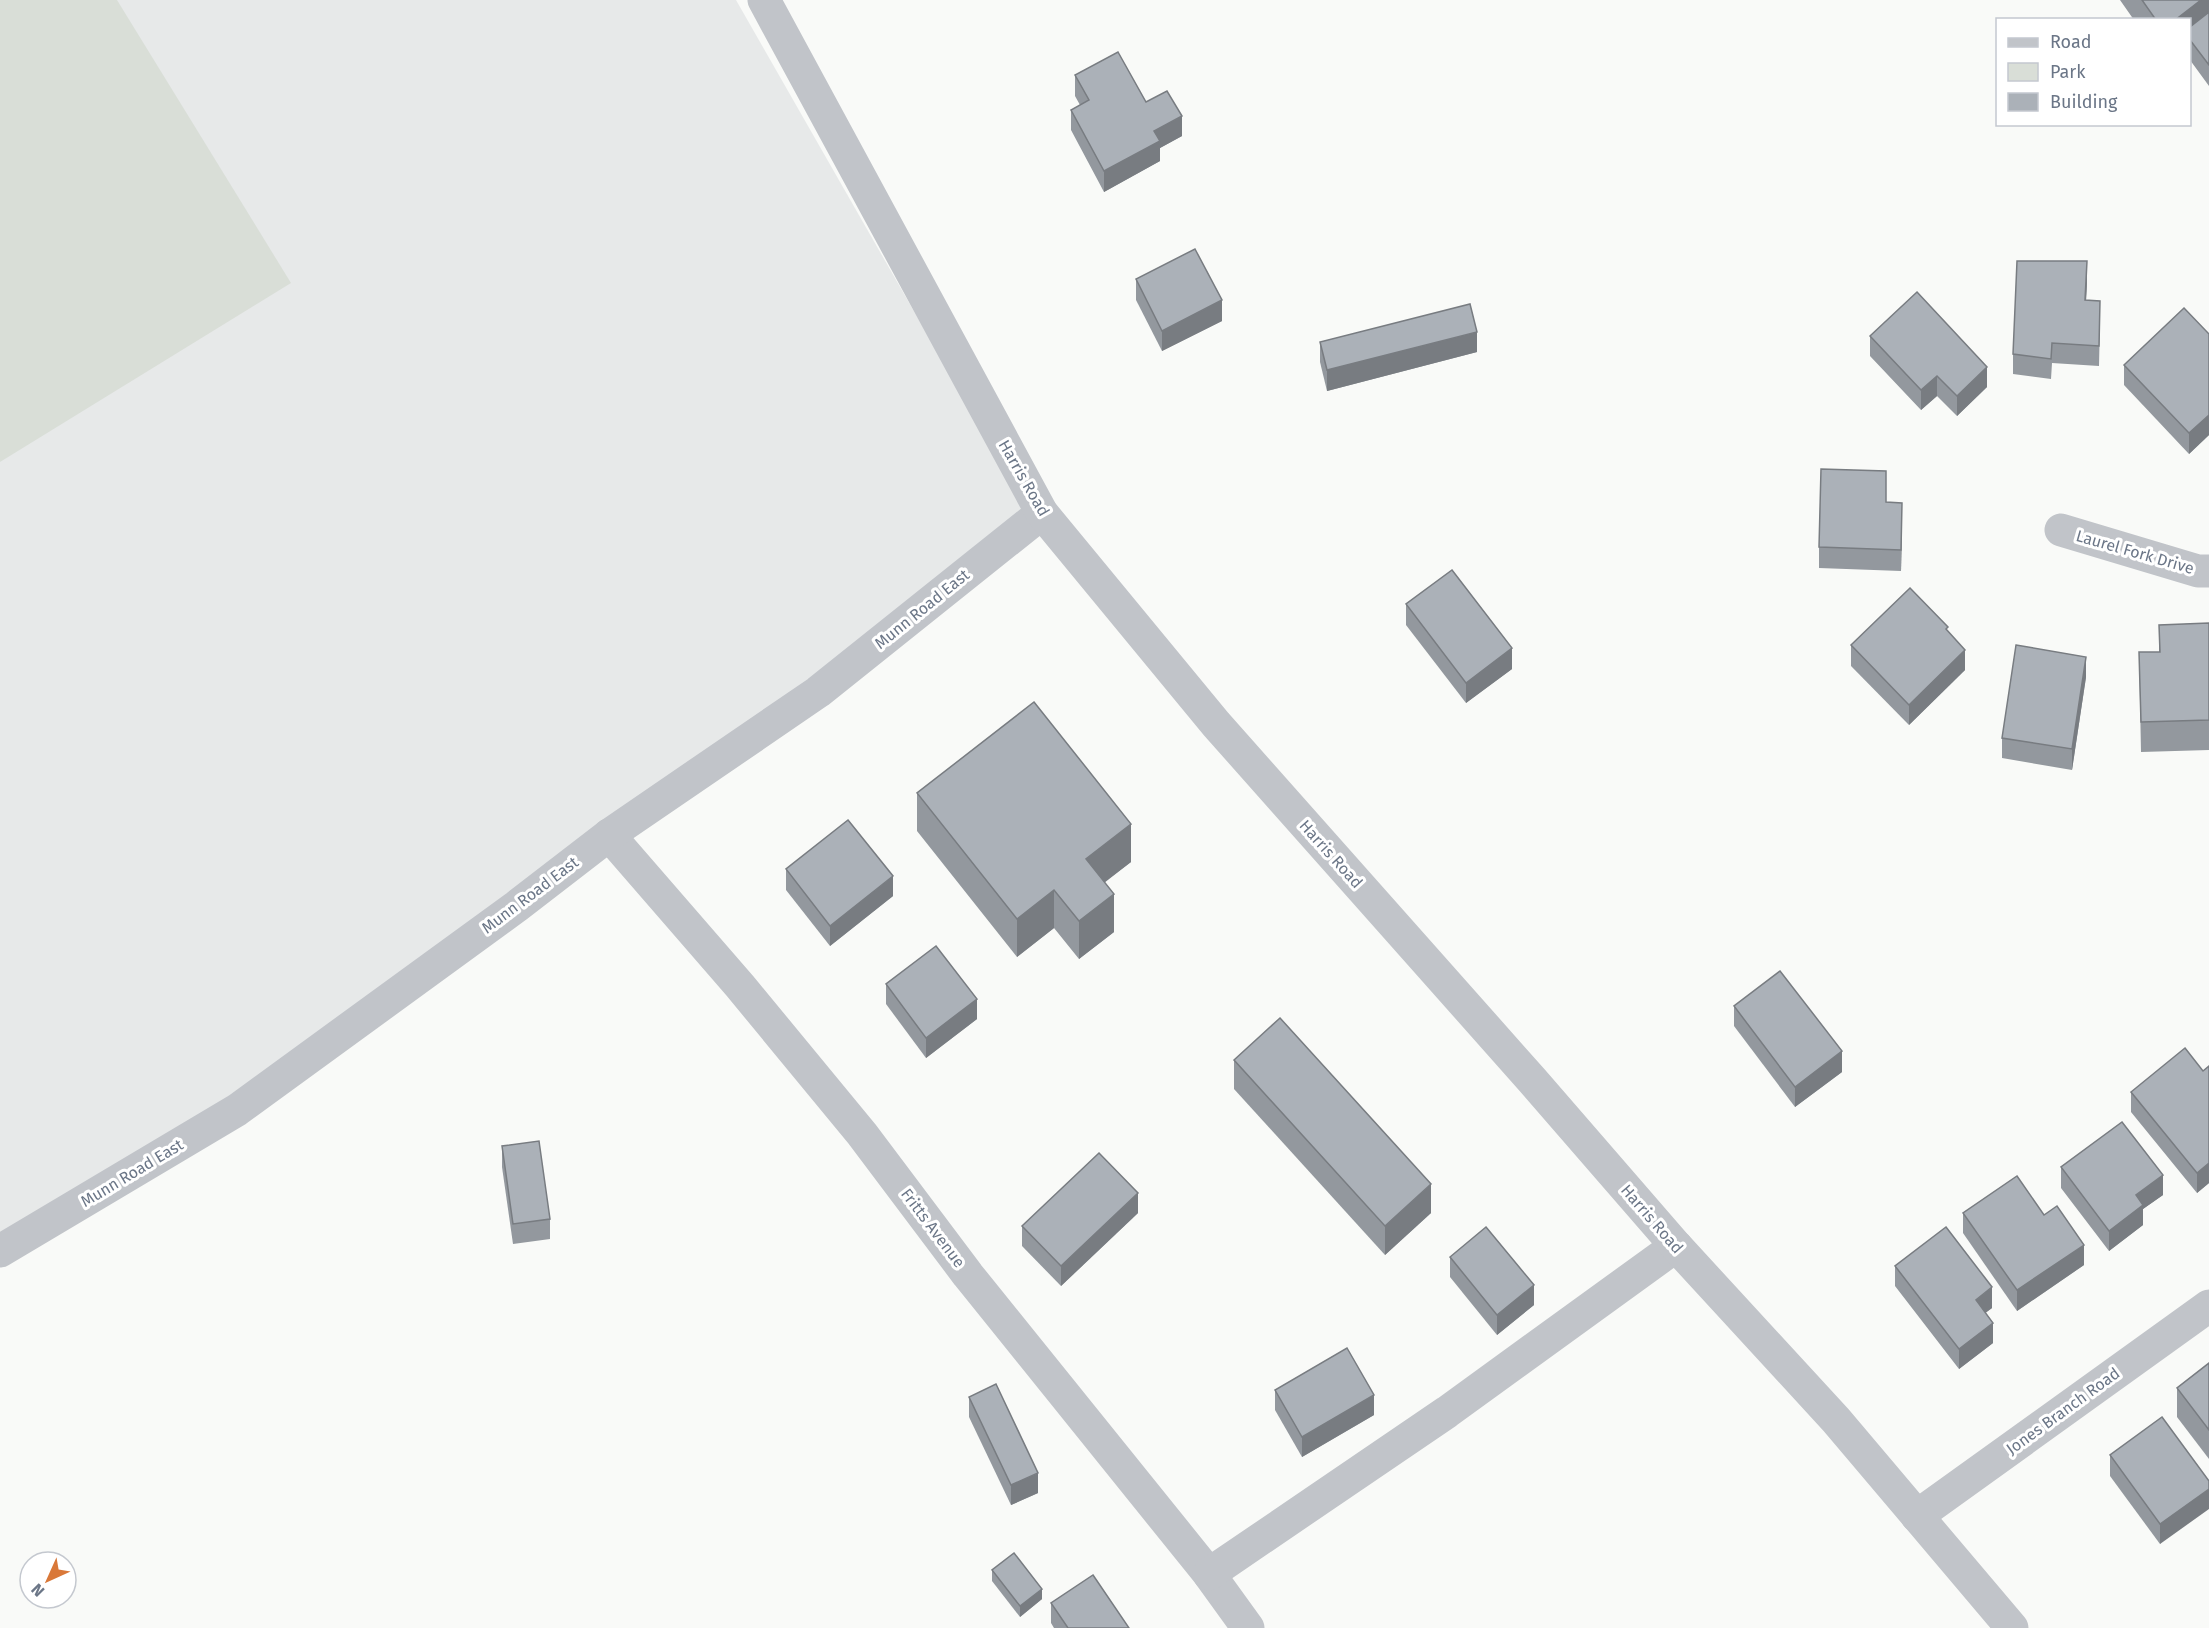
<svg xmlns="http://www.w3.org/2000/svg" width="2209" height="1628" font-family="'Fira Sans',sans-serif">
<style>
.built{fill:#e7e9e9}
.green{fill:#d9ded7}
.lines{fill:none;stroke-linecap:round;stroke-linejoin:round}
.minor{stroke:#c1c4c9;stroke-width:33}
.tertiary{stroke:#c1c4c9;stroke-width:33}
.wall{fill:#93989e}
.shaded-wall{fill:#787c81}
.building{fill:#abb1b8;stroke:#787c81;stroke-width:1.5}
.labels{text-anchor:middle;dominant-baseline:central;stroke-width:6;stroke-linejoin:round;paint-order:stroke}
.street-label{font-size:16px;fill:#6b7687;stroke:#fff}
</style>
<rect width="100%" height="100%" fill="#f9faf8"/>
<path class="built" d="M0,0H736L1027,509L805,682L233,1102L0,1239Z"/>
<path class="green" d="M0,0H117L291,283L0,462Z"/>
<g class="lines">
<g class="minor">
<path d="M2061,530L2198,571H2209"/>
<path d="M609,835L740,986L862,1134L968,1275L1209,1574L1248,1628"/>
<path d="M0,1251L237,1110L517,906L609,835L818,692L1042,513"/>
<path d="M1917,1516L2209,1306"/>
<path d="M1209,1574L1447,1412L1676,1246"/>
</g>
<path class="tertiary" d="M764,0L1042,513L1216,724L1532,1080L1676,1246L1836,1420L2012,1628"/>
</g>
<g class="wall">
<path d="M2120,0H2209V86L2190,60V20H2134Z"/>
<path d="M1075,75L1146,102L1182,136L1160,148V161L1104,192L1071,130V110L1080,105L1075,96Z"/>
<path d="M1136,279L1222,321L1162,351L1136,300Z"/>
<path d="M2087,281L2086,301L2100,321L2099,366L2052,363L2051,379L2013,374V354Z"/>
<path d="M2209,334V435L2189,454L2124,385V365Z"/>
<path d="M1870,336L1987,387L1957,416L1937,396L1921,410L1870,356Z"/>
<path d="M1320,342L1477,352L1327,391L1320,362Z"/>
<path d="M1902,523L1901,571L1819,568V547Z"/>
<path d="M1406,604L1512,669L1466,703L1406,625Z"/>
<path d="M2209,623V750L2141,752L2139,652H2159V625Z"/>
<path d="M1851,645L1965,670L1909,725L1851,666Z"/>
<path d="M2086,677L2072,770L2002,758V738Z"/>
<path d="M917,793L1131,862L1104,882L1114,932L1079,959L1054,928L1017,957L917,831Z"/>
<path d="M786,869L893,896L830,946L786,890Z"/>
<path d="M886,984L977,1019L926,1058L886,1004Z"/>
<path d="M1734,1006L1842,1072L1795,1107L1734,1026Z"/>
<path d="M1234,1060L1431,1213L1385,1255L1234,1089Z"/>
<path d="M2209,1066V1183L2197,1193L2131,1112V1092L2203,1071Z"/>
<path d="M502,1146L550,1219V1239L513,1244L502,1167Z"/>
<path d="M2061,1167L2163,1195L2143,1209V1225L2109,1251L2061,1188Z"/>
<path d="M1138,1213L1061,1286L1022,1246V1226Z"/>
<path d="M1963,1213L2044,1215L2084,1265L2017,1311L1963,1233Z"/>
<path d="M1450,1257L1534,1305L1497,1335L1450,1277Z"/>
<path d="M1895,1266L1992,1308L1985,1313L1993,1343L1959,1369L1895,1286Z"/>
<path d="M2209,1363V1459L2177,1417V1388Z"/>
<path d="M1275,1390L1374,1415L1302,1457L1275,1410Z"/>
<path d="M969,1397L1038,1493L1011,1505L969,1417Z"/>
<path d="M2110,1455L2209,1481L2160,1544L2110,1476Z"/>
<path d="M992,1570L1042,1599L1020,1617L992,1581Z"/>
<path d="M1051,1603L1129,1628H1054L1051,1623Z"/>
</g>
<g class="shaded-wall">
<path d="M2201,0H2209V24L2190,38V20H2175Z"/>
<path d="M1182,116V136L1160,148V161L1104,192V171L1154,131Z"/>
<path d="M2087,261V281L2085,321V300Z"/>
<path d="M1222,300V321L1162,351V331Z"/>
<path d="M1477,332V352L1327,391V370Z"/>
<path d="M1987,367V387L1957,416V396Z"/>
<path d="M1937,376V396L1921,410V390Z"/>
<path d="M2209,415V435L2189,454V433Z"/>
<path d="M1902,503V523L1901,571V550Z"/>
<path d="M1512,648V669L1466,703V683Z"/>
<path d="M1965,650V670L1909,725V705Z"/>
<path d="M2086,657V677L2072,770V749Z"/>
<path d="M1131,824V862L1086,897V859Z"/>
<path d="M893,876V896L830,946V926Z"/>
<path d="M1054,890V928L1017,957V919Z"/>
<path d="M1114,894V932L1079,959V921Z"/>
<path d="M977,999V1019L926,1058V1038Z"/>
<path d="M1842,1051V1072L1795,1107V1087Z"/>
<path d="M2209,1163V1183L2197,1193V1173Z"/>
<path d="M2163,1175V1195L2143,1209V1225L2109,1251V1231L2136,1195Z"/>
<path d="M1431,1184V1213L1385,1255V1226Z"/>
<path d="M1138,1193V1213L1061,1286V1266Z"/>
<path d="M2084,1245V1265L2017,1311V1290Z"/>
<path d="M1534,1285V1305L1497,1335V1315Z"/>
<path d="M1992,1287V1308L1976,1320V1300Z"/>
<path d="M1993,1323V1343L1959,1369V1349Z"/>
<path d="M1374,1395V1415L1302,1457V1437Z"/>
<path d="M1038,1473V1493L1011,1505V1485Z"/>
<path d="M2209,1489V1509L2160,1544V1524Z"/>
<path d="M1042,1589V1599L1020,1617V1606Z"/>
</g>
<g class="building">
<path d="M2142,0H2201L2175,20H2156Z"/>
<path d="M2209,12V65L2190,40V27Z"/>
<path d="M1118,52L1146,102L1167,91L1182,116L1154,131L1160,141L1104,171L1071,110L1089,100L1075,75Z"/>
<path d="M1195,249L1222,300L1162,331L1136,279Z"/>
<path d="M2017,261H2087L2085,300L2100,301L2099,346L2052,343L2051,359L2013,354Z"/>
<path d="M1917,292L1987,367L1957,396L1937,376L1921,390L1870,336Z"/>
<path d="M1470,304L1477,332L1327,370L1320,342Z"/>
<path d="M2184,308L2209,334V415L2189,433L2124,365Z"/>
<path d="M1821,469L1886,471V502L1902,503L1901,550L1819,547Z"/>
<path d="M1452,570L1512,648L1466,683L1406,604Z"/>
<path d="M1910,588L1948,627L1946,629L1965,650L1909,705L1851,645Z"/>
<path d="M2209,623V720L2141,722L2139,652H2160L2159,625Z"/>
<path d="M2016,645L2086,657L2072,749L2002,738Z"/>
<path d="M1034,702L1131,824L1086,859L1114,894L1079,921L1054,890L1017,919L917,793Z"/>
<path d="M848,820L893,876L830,926L786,869Z"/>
<path d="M936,946L977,999L926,1038L886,984Z"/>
<path d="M1780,971L1842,1051L1795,1087L1734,1006Z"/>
<path d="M1280,1018L1431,1184L1385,1226L1234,1060Z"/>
<path d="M2185,1048L2203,1071L2209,1066V1163L2197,1173L2131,1092Z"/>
<path d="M2122,1122L2163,1175L2136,1195L2143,1205L2109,1231L2061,1167Z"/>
<path d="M539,1141L550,1219L513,1224L502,1146Z"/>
<path d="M1099,1153L1138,1193L1061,1266L1022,1226Z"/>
<path d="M2017,1176L2044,1215L2057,1206L2084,1245L2017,1290L1963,1213Z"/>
<path d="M1486,1227L1534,1285L1497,1315L1450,1257Z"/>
<path d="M1946,1227L1992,1287L1976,1300L1993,1323L1959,1349L1895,1266Z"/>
<path d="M1347,1348L1374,1395L1302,1437L1275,1390Z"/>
<path d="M2209,1363V1430L2177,1388Z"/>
<path d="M996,1384L1038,1473L1011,1485L969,1397Z"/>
<path d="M2162,1417L2209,1481V1489L2160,1524L2110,1455Z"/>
<path d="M1014,1553L1042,1589L1020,1606L992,1570Z"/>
<path d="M1093,1575L1129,1628H1068L1051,1603Z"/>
</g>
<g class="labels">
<g class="street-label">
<text transform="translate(1024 478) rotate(60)">Harris Road</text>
<text transform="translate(2135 552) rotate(16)">Laurel Fork Drive</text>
<text transform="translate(922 609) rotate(-39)">Munn Road East</text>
<text transform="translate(1331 854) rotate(48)">Harris Road</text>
<text transform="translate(530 895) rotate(-37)">Munn Road East</text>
<text transform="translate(132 1173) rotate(-31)">Munn Road East</text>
<text transform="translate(1652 1219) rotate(49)">Harris Road</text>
<text transform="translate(933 1228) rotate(53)">Fritts Avenue</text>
<text transform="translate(2063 1411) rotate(-36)">Jones Branch Road</text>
</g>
</g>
<rect x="1996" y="18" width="195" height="108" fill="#ffffff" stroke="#c4c8cf" stroke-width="1.5"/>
<rect x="2008" y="38" width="30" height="9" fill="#c1c4c9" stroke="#c4c8cf" stroke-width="1.5"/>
<text x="2050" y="48" font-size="18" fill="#6b7687">Road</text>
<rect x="2008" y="63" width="30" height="18" fill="#d9ded7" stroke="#c4c8cf" stroke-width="1.5"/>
<text x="2050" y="78" font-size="18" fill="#6b7687">Park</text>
<rect x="2008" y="93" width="30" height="18" fill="#abb1b8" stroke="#c4c8cf" stroke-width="1.5"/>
<text x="2050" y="108" font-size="18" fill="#6b7687">Building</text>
<g transform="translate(48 1580) rotate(225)"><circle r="28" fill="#ffffff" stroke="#c4c8cf" stroke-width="1.5"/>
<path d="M0-4.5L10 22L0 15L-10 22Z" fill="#d97839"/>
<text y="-9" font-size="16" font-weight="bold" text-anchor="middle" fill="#6b7687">N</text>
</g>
</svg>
